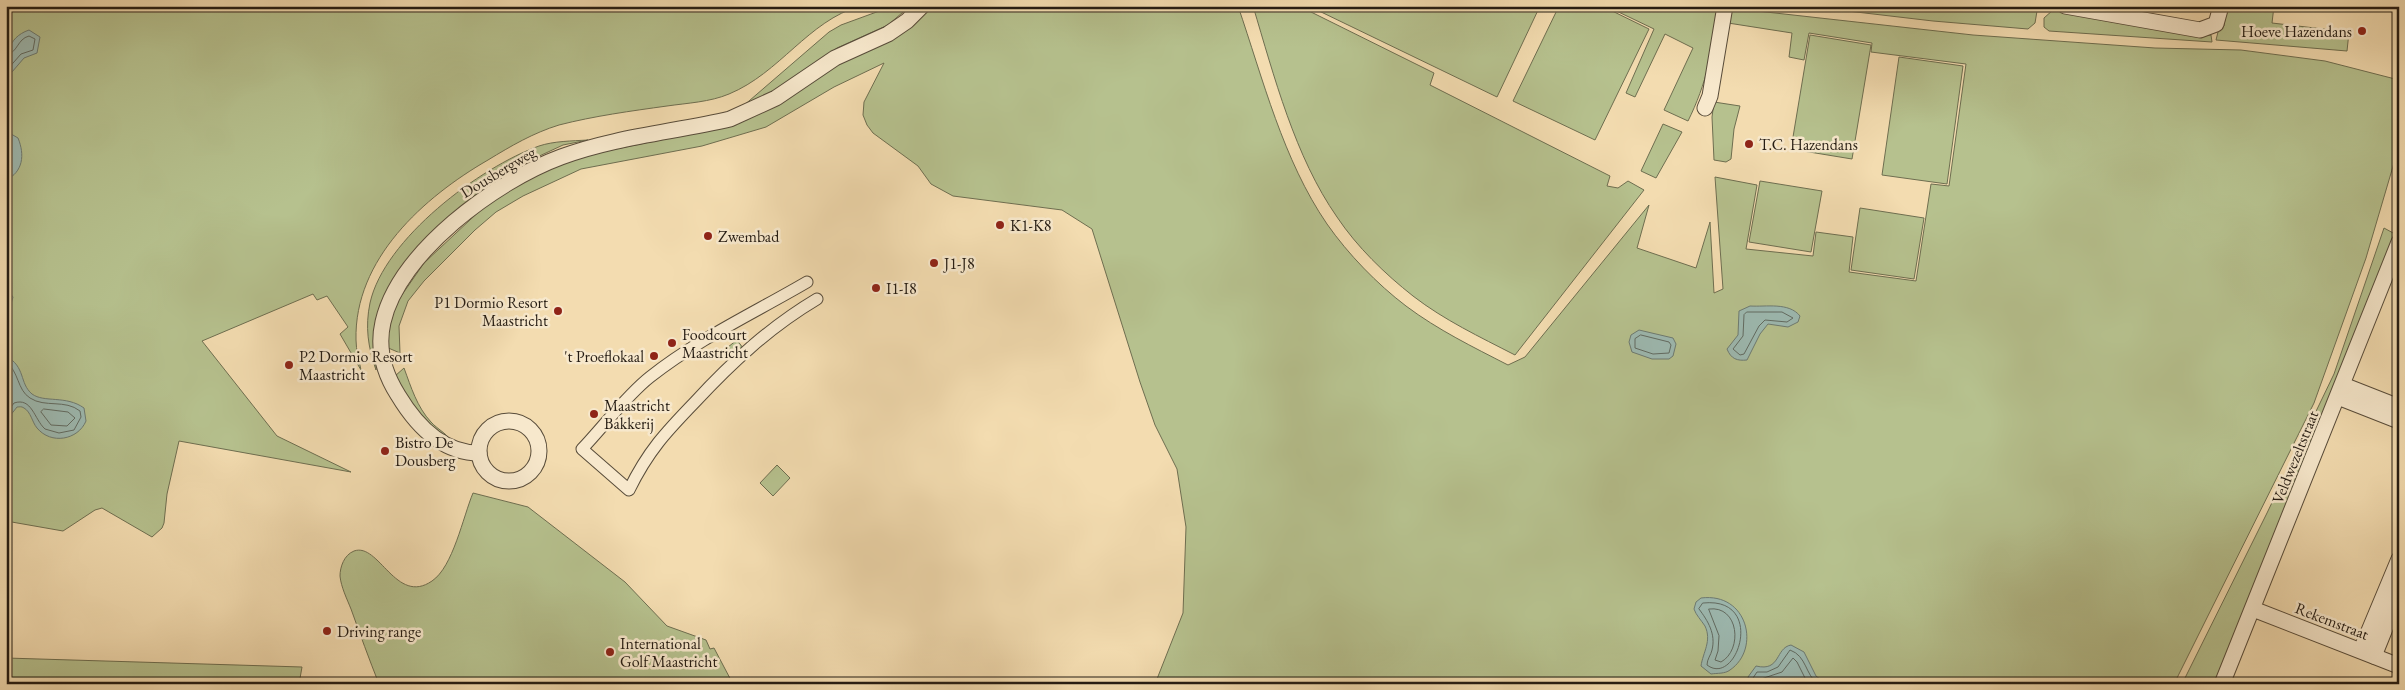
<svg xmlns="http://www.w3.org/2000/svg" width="2405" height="690" font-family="'EB Garamond',serif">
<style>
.green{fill:#b6c18e;stroke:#6e6e50}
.water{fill:#9dbab2;stroke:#6d7b72}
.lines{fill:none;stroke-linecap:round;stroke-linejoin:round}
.shore{stroke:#616b62;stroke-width:1}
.pedestrian-casing{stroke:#584c3a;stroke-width:13}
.minor-casing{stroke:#584c3a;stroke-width:17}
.pedestrian{stroke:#f7e8cc;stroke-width:11}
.minor{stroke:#f7e8cc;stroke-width:15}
.poi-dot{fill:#8f2418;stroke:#f7e8cc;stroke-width:2}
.labels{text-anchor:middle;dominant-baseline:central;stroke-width:5;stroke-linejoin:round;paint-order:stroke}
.poi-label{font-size:16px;fill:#251c13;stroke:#f7e8cc;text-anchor:start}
.street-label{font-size:16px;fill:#251c13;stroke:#f7e8cc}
</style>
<rect width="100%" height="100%" fill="#f3dcb0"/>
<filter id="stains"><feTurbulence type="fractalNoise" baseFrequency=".004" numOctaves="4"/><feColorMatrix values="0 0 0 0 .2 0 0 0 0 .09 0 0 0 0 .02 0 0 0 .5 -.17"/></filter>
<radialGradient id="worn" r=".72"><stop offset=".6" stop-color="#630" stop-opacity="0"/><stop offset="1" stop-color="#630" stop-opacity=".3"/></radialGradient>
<g class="green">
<path d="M6,6H860C808,21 780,73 729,94C710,102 688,103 667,106C631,111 594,116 559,125C533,133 511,146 488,160C424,197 354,259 356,340C356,350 359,360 361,370L340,334L348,327L327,296L317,300L313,294L202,341L277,436L351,472L179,441L167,494L164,523L162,528L152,537L102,508L95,510L63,531L6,521Z"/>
<path d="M893,6H910L888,25L837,48L787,85L742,107L829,32L841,25Z"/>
<path d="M928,6H1238C1263,79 1283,160 1327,224C1348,254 1377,284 1406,306C1438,330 1473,347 1508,365L1525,357L1649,205L1637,248L1696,268L1710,222L1714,293L1723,289L1715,177L1757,185L1746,249L1813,256L1816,232L1853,237L1849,272L1916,281L1931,184L1949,186L1966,64L1871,52L1872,43L1809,33L1804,60L1789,57L1792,33L1728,23L1730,8L1973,35L2155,48L2241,50L2325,61L2399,80V146L2366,258L2314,403L2174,684H1155L1183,613L1186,527L1177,469L1155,425L1140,382L1092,229L1062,210L953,196L931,184L918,166L873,133L867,125L863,115L864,102L884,63L834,87L766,127L702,146L581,169L523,196L496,212L475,230L424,281L408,301L399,326L400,353L386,347L388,326L397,302L424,263L486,205L509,190L549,168L576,157L685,135L842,62Z"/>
<path d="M1253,6H1311L1309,11L1434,73L1430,85L1610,176L1607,186L1618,188L1628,181L1644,190L1515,355C1480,337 1444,320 1413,296C1385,274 1357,247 1337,217C1295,157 1274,76 1253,6Z"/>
<path d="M1318,6H1540L1497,97L1317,10Z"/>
<path d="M1559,6H1602L1649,29L1595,140L1513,101Z"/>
<path d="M1606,6H1717C1715,46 1706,85 1688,121L1664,110L1693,48L1665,34L1635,97L1626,93L1654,29Z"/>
<path d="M1805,6H2031L2037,11L2035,23L2028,29L1933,21Z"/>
<path d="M2227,6H2274L2272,23L2349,32L2347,51L2216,40L2218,32L2224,26Z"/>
<path d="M2053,10L2203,36L2211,35L2212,42L2049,31L2044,27V18Z"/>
<path d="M1810,35L1871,45L1852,159L1791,149Z"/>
<path d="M1899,57L1963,66L1947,184L1882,175Z"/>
<path d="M1714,102L1740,106L1734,129L1731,159L1726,162L1714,160L1712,117Z"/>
<path d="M1663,124L1682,132L1656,178L1641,171Z"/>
<path d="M588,140L563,145L518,166L491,184L446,221L377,334L376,370C368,347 365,327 370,303C384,239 480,167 539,146C554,141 572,141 588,140Z"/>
<path d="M1760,181L1822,191L1811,252L1749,242Z"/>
<path d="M1860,208L1924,218L1914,279L1851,270Z"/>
<path d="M2384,228L2395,234L2214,684H2182L2267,513L2334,374Z"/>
<path d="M737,340L743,348L734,355L728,347Z"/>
<path d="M404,368C411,387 417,407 431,422C438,430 449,434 453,445L412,409L395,376Z"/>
<path d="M777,465L790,478L773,496L760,483Z"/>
<path d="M473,493L528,507L625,582L667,626L706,640L710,649L714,648L733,684H379C369,659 360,634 351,609C347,599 341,587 340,576C340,567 344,555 354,551C379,542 396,606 432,581C453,567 463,517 473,493Z"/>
<path d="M6,658L302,667L299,684H6Z"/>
</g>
<g class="water">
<path d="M29,30L40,37L37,53L24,58L6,79C6,58 6,38 29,30Z"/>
<path d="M6,131L18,138C25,155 23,172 6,180Z"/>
<path d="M6,288L13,297L11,304L6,308Z"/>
<path d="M1750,306C1766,307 1789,302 1800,316L1798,322L1788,327L1768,324L1760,334L1747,360C1737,361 1731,359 1727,349L1738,335L1739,311Z"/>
<path d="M1639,330L1673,338L1676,344L1673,356L1669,359H1652L1632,352L1629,342L1631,335Z"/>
<path d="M6,356C26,367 19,383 32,394C44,403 66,395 84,408L86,421C78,440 51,445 37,428C32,422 31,412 24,408C21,406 20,407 17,407L6,421Z"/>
<path d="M1701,598C1748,592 1761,649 1730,670C1725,674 1717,673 1711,674L1701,666C1703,652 1712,641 1705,626C1701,620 1696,615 1694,609L1696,602Z"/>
<path d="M1791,645L1804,652L1816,676L1826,684H1749L1748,677L1756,666C1781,672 1775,648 1791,645Z"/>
</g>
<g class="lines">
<g class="shore">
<path d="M6,55C18,53 17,39 29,36L35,39L33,50L21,54L6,71"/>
<path d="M1747,312H1782L1793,318L1787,322L1765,320L1759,326L1744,354L1740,355L1733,349L1743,336L1744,315Z"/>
<path d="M1641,335L1669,342L1671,345L1669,353L1653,354L1635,348V339Z"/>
<path d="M6,362C19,371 17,390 30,398C45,408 65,399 80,411L81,417L74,430L59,433L45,429C34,419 32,397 14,403L6,414"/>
<path d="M44,409L68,412L75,418L67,426L51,425L41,412Z"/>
<path d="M1703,603C1767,596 1737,688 1707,665C1707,659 1711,655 1712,650C1716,634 1708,621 1699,609Z"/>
<path d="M1709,609C1739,605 1743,650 1721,662L1715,660L1718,651L1719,636Z"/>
<path d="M1754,684L1753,678L1757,672H1767L1778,667L1790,650C1807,656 1805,675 1818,684"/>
<path d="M1760,684L1761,679L1782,672L1793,658L1797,662L1808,684"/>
</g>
<defs>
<path id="pedestrian" d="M807,282C754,313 698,339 650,377C627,395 603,427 582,449L629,490C648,451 666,432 695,402C732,362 770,327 817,299"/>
<g id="minor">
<path d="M2065,6L2200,30L2216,24L2221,6"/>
<path d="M1705,108L1710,96L1725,6"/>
<path d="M2343,385L2399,407"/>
<path d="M2338,397L2399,421"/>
<circle cx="509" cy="451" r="30"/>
<path d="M479,453C442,453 416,425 398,395C384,373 377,348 383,322C399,252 496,181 561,157C615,137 674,132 730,119L776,98L835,58L888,34L907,21L922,6"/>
<path d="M2253,609L2399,666"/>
<path d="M2361,650L2399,559"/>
<path d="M2374,656L2399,594"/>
<path d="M2222,684L2399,242"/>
</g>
</defs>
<use href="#pedestrian" class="pedestrian-casing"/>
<use href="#minor" class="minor-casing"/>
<use href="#pedestrian" class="pedestrian"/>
<use href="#minor" class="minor"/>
</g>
<g class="poi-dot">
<circle cx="2362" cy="31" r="5"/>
<circle cx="1749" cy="144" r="5"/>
<circle cx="1000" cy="225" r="5"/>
<circle cx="708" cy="236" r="5"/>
<circle cx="934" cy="263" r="5"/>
<circle cx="876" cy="288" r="5"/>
<circle cx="558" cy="311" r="5"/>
<circle cx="672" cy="343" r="5"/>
<circle cx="654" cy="356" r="5"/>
<circle cx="289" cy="365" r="5"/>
<circle cx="594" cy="414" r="5"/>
<circle cx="385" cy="451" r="5"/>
<circle cx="327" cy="631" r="5"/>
<circle cx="610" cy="652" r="5"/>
</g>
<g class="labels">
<g class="poi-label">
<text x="2352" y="31" text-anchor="end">Hoeve Hazendans</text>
<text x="1759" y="144">T.C. Hazendans</text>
<text x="1010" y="225">K1-K8</text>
<text x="718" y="236">Zwembad</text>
<text x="944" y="263">J1-J8</text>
<text x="886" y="288">I1-I8</text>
<text x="548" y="302" text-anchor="end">P1 Dormio Resort<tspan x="548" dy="18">Maastricht</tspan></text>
<text x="682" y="334">Foodcourt<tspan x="682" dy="18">Maastricht</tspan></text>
<text x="299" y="356">P2 Dormio Resort<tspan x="299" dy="18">Maastricht</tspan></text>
<text x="644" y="356" text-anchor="end">'t Proeflokaal</text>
<text x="604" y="405">Maastricht<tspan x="604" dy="18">Bakkerij</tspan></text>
<text x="395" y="442">Bistro De<tspan x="395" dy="18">Dousberg</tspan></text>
<text x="337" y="631">Driving range</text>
<text x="620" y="643">International<tspan x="620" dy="18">Golf Maastricht</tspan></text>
</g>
<g class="street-label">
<text transform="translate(498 172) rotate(-31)">Dousbergweg</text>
<text transform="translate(2295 457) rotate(-68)">Veldwezeltstraat</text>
<text transform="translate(2332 621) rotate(21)">Rekemstraat</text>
</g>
</g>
<rect width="2405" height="690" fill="none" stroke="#f3dcb0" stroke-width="25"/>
<rect x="8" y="8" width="2390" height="675" fill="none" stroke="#251c13" stroke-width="2.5"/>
<rect x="12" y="12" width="2380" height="665" fill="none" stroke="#251c13"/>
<rect width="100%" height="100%" filter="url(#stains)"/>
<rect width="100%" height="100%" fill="url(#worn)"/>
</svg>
